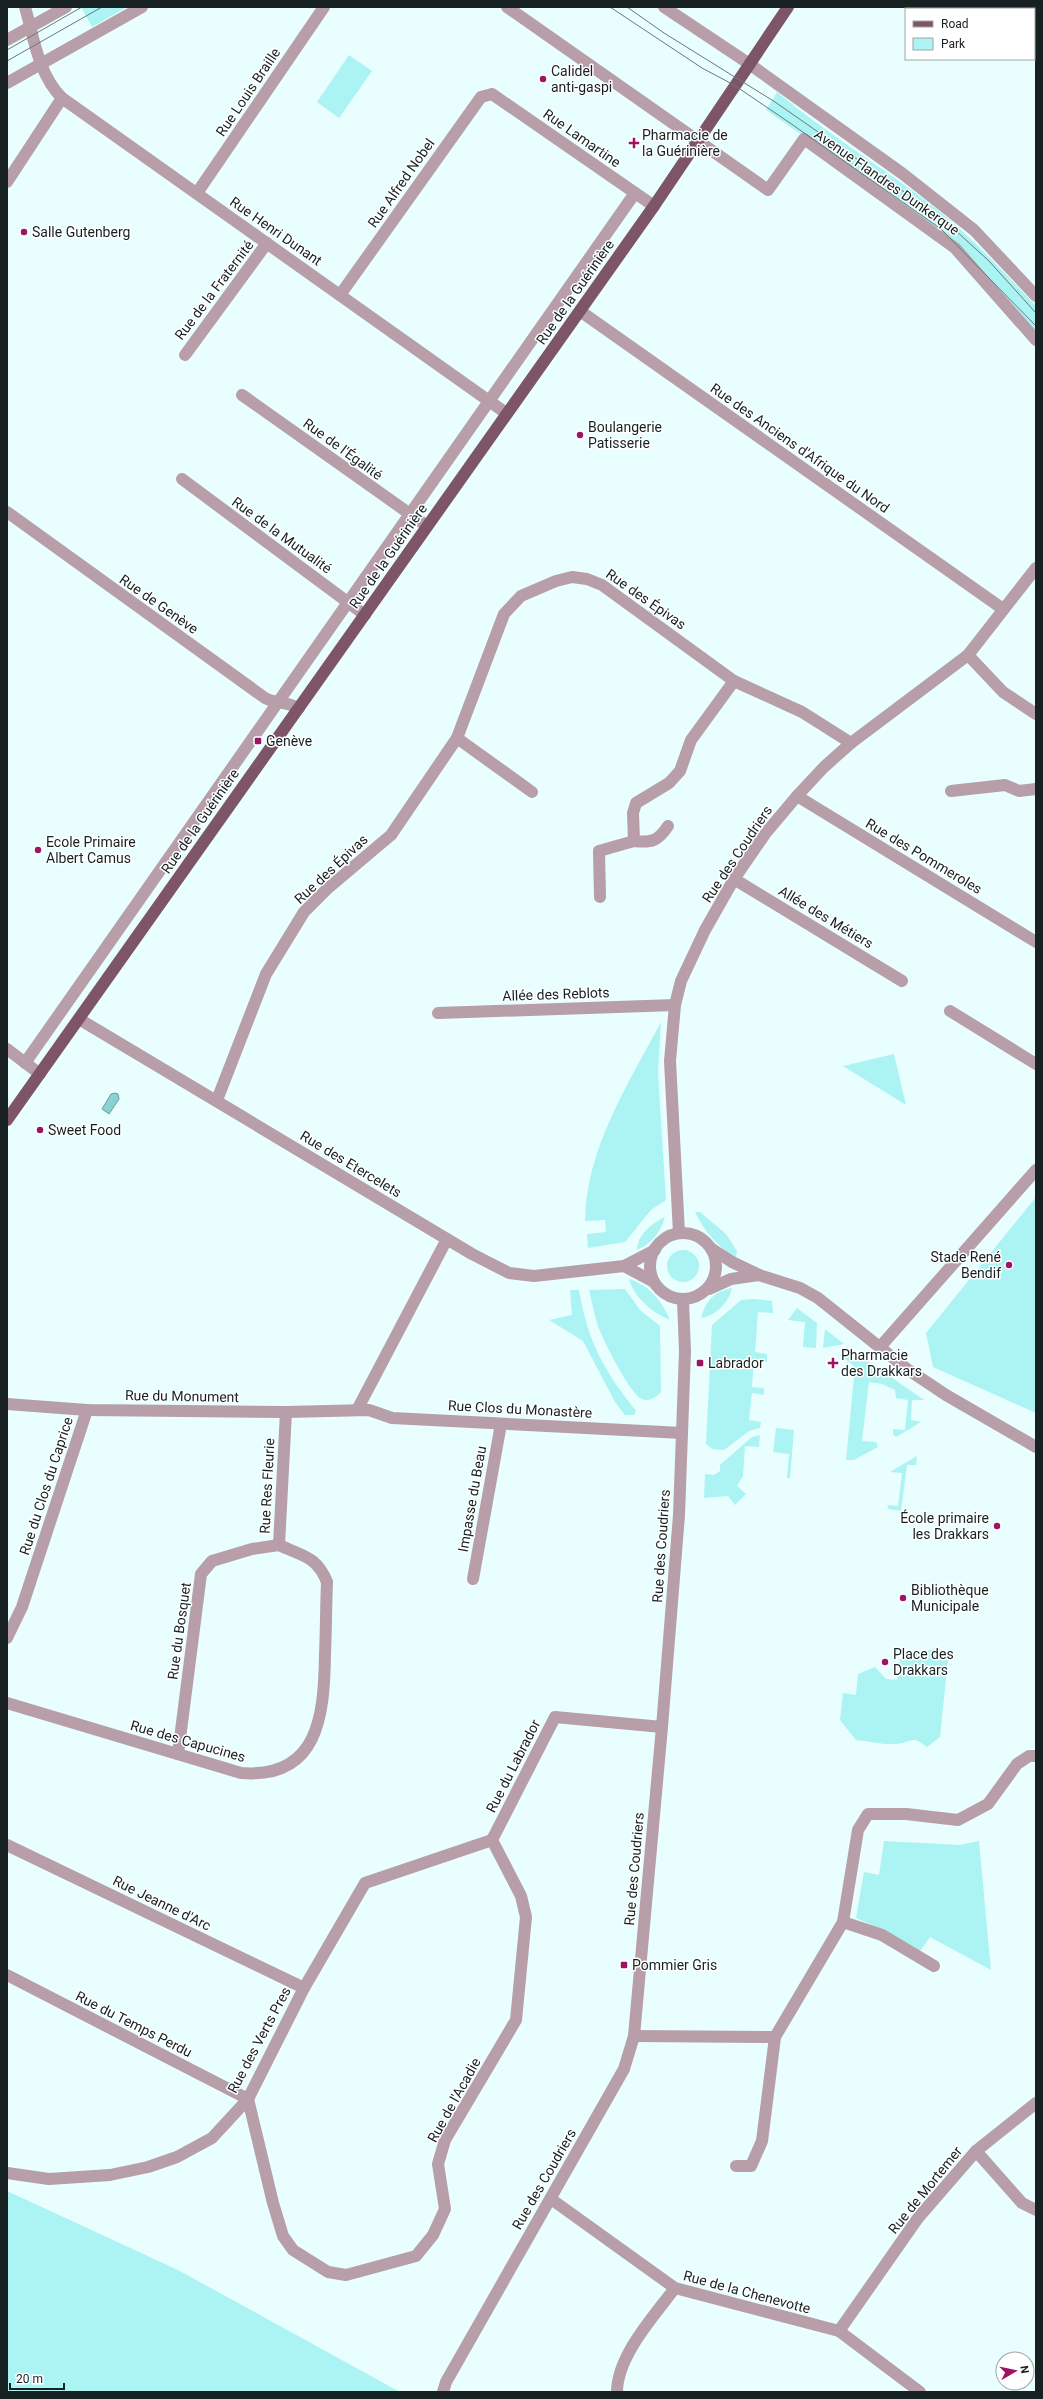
<svg xmlns="http://www.w3.org/2000/svg" width="1043" height="2399" font-family="Roboto,sans-serif">
<style>
.green{fill:#acf3f4}
.water{fill:#8ad1d3;stroke:#689c9e}
.lines{fill:none;stroke-linecap:round;stroke-linejoin:round}
.minor{stroke:#b79ea8;stroke-width:12}
.major{stroke:#7e5467;stroke-width:12}
.tram{stroke:#6a7979;stroke-width:1}
.poi-dot{fill:#9d1464;stroke:#fff;stroke-width:1.5}
.labels{text-anchor:middle;dominant-baseline:central;stroke-width:3;stroke-linejoin:round;paint-order:stroke}
.poi-label{font-size:14px;fill:#172121;stroke:#fff;text-anchor:start}
.street-label{font-size:14px;fill:#172121;stroke:#fff}
</style>
<rect width="100%" height="100%" fill="#e9fefe"/>
<g class="green">
<path d="M81,7H127L92,27Z"/>
<path d="M349,55L372,71L339,118L317,102Z"/>
<path d="M777,92C826,133 879,165 929,203C969,234 1002,270 1036,306V333L918,216L766,110Z"/>
<path d="M661,1022L658,1073L666,1200L651,1210L625,1242L588,1248L587,1234L606,1232L605,1220L585,1221C586,1149 628,1084 661,1022Z"/>
<path d="M894,1054L906,1105L843,1066Z"/>
<path d="M1036,1197V1413L933,1367L926,1333Z"/>
<path d="M695,1212H700L726,1234L737,1251L736,1258C718,1247 704,1231 695,1212Z"/>
<path d="M665,1217C660,1233 652,1243 637,1250C638,1234 651,1224 665,1217Z"/>
<circle cx="683" cy="1266" r="16"/>
<path d="M629,1279C649,1285 662,1301 670,1320C653,1313 634,1298 629,1279Z"/>
<path d="M732,1288C729,1303 715,1316 701,1318C706,1300 714,1292 732,1288Z"/>
<path d="M625,1289L640,1310L660,1326L661,1392C656,1397 650,1402 642,1399C630,1394 603,1340 598,1326C594,1314 592,1302 589,1290Z"/>
<path d="M570,1290H579C588,1342 603,1369 636,1411L634,1415H625L615,1402L583,1341L549,1320L572,1315Z"/>
<path d="M754,1299L772,1301L773,1313L758,1312L755,1352L767,1354V1362L754,1361L752,1387L764,1388V1395L752,1393L749,1420L761,1422L760,1428L749,1431L724,1450L712,1449L706,1444L712,1325L741,1300Z"/>
<path d="M797,1308L817,1323L816,1348L803,1347L805,1322L788,1320Z"/>
<path d="M825,1329L844,1344L823,1348Z"/>
<path d="M852,1350L924,1400H912L911,1420L921,1422L896,1437L893,1434V1429L905,1430L908,1400L896,1398L895,1390L882,1384L869,1382L862,1441L876,1442L878,1447L854,1460H846L855,1367L844,1358Z"/>
<path d="M776,1428L794,1430L790,1478H787L789,1454L773,1452Z"/>
<path d="M760,1435L759,1447L745,1446L743,1476L737,1486L746,1494L735,1505L728,1496L704,1498L705,1474L714,1475L720,1471V1465L752,1437Z"/>
<path d="M917,1456L916,1465H907L901,1511L889,1509L887,1505L898,1506L902,1473L890,1472Z"/>
<path d="M936,1648L948,1659L940,1737L927,1747C911,1734 912,1743 896,1744C883,1745 869,1741 856,1740L840,1720L843,1693L856,1695L858,1674L875,1667L886,1679L897,1680L900,1659Z"/>
<path d="M884,1841L960,1845L979,1841L991,1970L930,1937L921,1950L917,1951L887,1932L856,1918L864,1872L879,1875Z"/>
<path d="M7,2191L178,2270L400,2392H7Z"/>
</g>
<path class="water" d="M115,1093L118,1094L119,1099L109,1114L102,1109L111,1094Z"/>
<g class="lines">
<g class="minor">
<path d="M25,7C34,38 38,74 62,98L506,413"/>
<path d="M507,7L768,190L804,139L955,248L1036,340"/>
<path d="M664,7L748,63L903,174L974,230L1036,296"/>
<path d="M7,40L66,7"/>
<path d="M7,83L142,7"/>
<path d="M7,182L62,98"/>
<path d="M197,193L324,7"/>
<path d="M340,295L481,97L492,94L654,206"/>
<path d="M580,311L1003,609"/>
<path d="M185,355L267,243"/>
<path d="M242,395L427,526"/>
<path d="M182,479L365,615"/>
<path d="M7,512L265,698C276,704 285,701 299,708"/>
<path d="M968,655L1003,692L1036,714"/>
<path d="M457,738L532,792"/>
<path d="M951,791L1005,785L1019,791L1036,789"/>
<path d="M797,796L1036,942"/>
<path d="M634,841C652,843 658,841 668,826"/>
<path d="M734,879L902,981"/>
<path d="M600,897L599,851L634,841L633,813L636,803L669,783L680,771L691,740L734,681"/>
<path d="M950,1011L1036,1064"/>
<path d="M438,1013L675,1005"/>
<path d="M79,1019L472,1254L509,1273L534,1276L624,1266L655,1250"/>
<path d="M7,1049L40,1074"/>
<path d="M25,1063L635,193"/>
<path d="M217,1100L266,974L304,912L327,889L391,835L457,738L504,614L521,596L556,581L572,577L587,579L602,585L734,681L802,712L851,743"/>
<circle cx="683" cy="1266" r="33"/>
<path d="M679,1233L670,1061L675,1005L681,981L705,930L734,879L765,834L797,796L824,767L851,743L968,655L1036,568"/>
<path d="M712,1249L732,1262L759,1275L800,1288L818,1298L907,1369L946,1395L1036,1447"/>
<path d="M624,1266L654,1282"/>
<path d="M709,1289L731,1279L759,1275"/>
<path d="M880,1347L1036,1170"/>
<path d="M7,1404L87,1410L286,1412L369,1410L392,1418L682,1433"/>
<path d="M357,1410L447,1239"/>
<path d="M473,1579L501,1424"/>
<path d="M7,1638L22,1607L87,1410"/>
<path d="M7,1703L241,1773C319,1779 324,1715 325,1655C326,1631 326,1607 327,1582C317,1556 302,1556 279,1545L286,1412"/>
<path d="M178,1754L201,1574L212,1561L252,1549L279,1545"/>
<path d="M492,1840L555,1717L662,1727"/>
<path d="M7,1845L304,1988"/>
<path d="M843,1922L882,1935L934,1966"/>
<path d="M7,1975L248,2099L273,2203L283,2236L293,2250L328,2272L346,2275L416,2256L433,2235L445,2209L438,2164L445,2140L516,2020L526,1917L521,1896L492,1840"/>
<path d="M634,2036L775,2037L843,1922L858,1830L868,1814H906L958,1820L988,1804L1017,1764L1029,1756H1036"/>
<path d="M976,2151L1022,2203L1036,2210"/>
<path d="M736,2166H751L762,2141L775,2037"/>
<path d="M7,2173L49,2179L110,2175L148,2167L177,2157L212,2138L248,2099L304,1988L365,1883L492,1840"/>
<path d="M551,2199L675,2288L839,2331L920,2392"/>
<path d="M839,2331L918,2218L976,2151L1036,2103"/>
<path d="M443,2392L446,2382L624,2069L634,2036L662,1727L679,1515L685,1351L683,1300"/>
<path d="M617,2392C617,2356 654,2316 675,2288"/>
</g>
<path class="major" d="M7,1120L654,206L788,7"/>
<g class="tram">
<path d="M610,7L702,68L734,85L790,123L941,229L1036,326"/>
<path d="M627,7L664,33L775,102L943,219L989,261L1036,313"/>
<path d="M7,50L82,7"/>
<path d="M7,61L102,7"/>
</g>
</g>
<g class="poi-dot">
<circle cx="543" cy="79" r="4"/>
<path d="M632 137h4v4h4v4h-4v4h-4v-4h-4v-4h4z"/>
<circle cx="24" cy="232" r="4"/>
<circle cx="580" cy="435" r="4"/>
<rect x="254" y="737" width="8" height="8" rx="2"/>
<circle cx="38" cy="850" r="4"/>
<circle cx="40" cy="1130" r="4"/>
<circle cx="1009" cy="1265" r="4"/>
<rect x="696" y="1359" width="8" height="8" rx="2"/>
<path d="M831 1357h4v4h4v4h-4v4h-4v-4h-4v-4h4z"/>
<circle cx="997" cy="1526" r="4"/>
<circle cx="903" cy="1598" r="4"/>
<circle cx="885" cy="1662" r="4"/>
<rect x="620" y="1961" width="8" height="8" rx="2"/>
</g>
<g class="labels">
<g class="poi-label">
<text x="551" y="71">Calidel<tspan x="551" dy="16">anti-gaspi</tspan></text>
<text x="642" y="135">Pharmacie de<tspan x="642" dy="16">la Guérinière</tspan></text>
<text x="32" y="232">Salle Gutenberg</text>
<text x="588" y="427">Boulangerie<tspan x="588" dy="16">Patisserie</tspan></text>
<text x="266" y="741">Genève</text>
<text x="46" y="842">Ecole Primaire<tspan x="46" dy="16">Albert Camus</tspan></text>
<text x="48" y="1130">Sweet Food</text>
<text x="1001" y="1257" text-anchor="end">Stade René<tspan x="1001" dy="16">Bendif</tspan></text>
<text x="841" y="1355">Pharmacie<tspan x="841" dy="16">des Drakkars</tspan></text>
<text x="708" y="1363">Labrador</text>
<text x="989" y="1518" text-anchor="end">École primaire<tspan x="989" dy="16">les Drakkars</tspan></text>
<text x="911" y="1590">Bibliothèque<tspan x="911" dy="16">Municipale</tspan></text>
<text x="893" y="1654">Place des<tspan x="893" dy="16">Drakkars</tspan></text>
<text x="632" y="1965">Pommier Gris</text>
</g>
<g class="street-label">
<text transform="translate(248 92) rotate(-56)">Rue Louis Braille</text>
<text transform="translate(582 138) rotate(35)">Rue Lamartine</text>
<text transform="translate(887 182) rotate(35)">Avenue Flandres Dunkerque</text>
<text transform="translate(401 183) rotate(-55)">Rue Alfred Nobel</text>
<text transform="translate(276 231) rotate(35)">Rue Henri Dunant</text>
<text transform="translate(214 290) rotate(-53)">Rue de la Fraternité</text>
<text transform="translate(575 292) rotate(-55)">Rue de la Guérinière</text>
<text transform="translate(800 448) rotate(35)">Rue des Anciens d'Afrique du Nord</text>
<text transform="translate(343 449) rotate(36)">Rue de l'Égalité</text>
<text transform="translate(282 535) rotate(36)">Rue de la Mutualité</text>
<text transform="translate(388 556) rotate(-55)">Rue de la Guérinière</text>
<text transform="translate(646 599) rotate(35)">Rue des Épivas</text>
<text transform="translate(159 604) rotate(35)">Rue de Genève</text>
<text transform="translate(200 821) rotate(-55)">Rue de la Guérinière</text>
<text transform="translate(737 854) rotate(-56)">Rue des Coudriers</text>
<text transform="translate(924 856) rotate(31)">Rue des Pommeroles</text>
<text transform="translate(331 869) rotate(-43)">Rue des Épivas</text>
<text transform="translate(826 917) rotate(31)">Allée des Métiers</text>
<text transform="translate(556 994) rotate(-2)">Allée des Reblots</text>
<text transform="translate(351 1164) rotate(31)">Rue des Etercelets</text>
<text transform="translate(182 1396) rotate(1)">Rue du Monument</text>
<text transform="translate(520 1409) rotate(3)">Rue Clos du Monastère</text>
<text transform="translate(46 1486) rotate(-72)">Rue du Clos du Caprice</text>
<text transform="translate(267 1486) rotate(-87)">Rue Res Fleurie</text>
<text transform="translate(472 1499) rotate(-80)">Impasse du Beau</text>
<text transform="translate(661 1546) rotate(-86)">Rue des Coudriers</text>
<text transform="translate(179 1631) rotate(-82)">Rue du Bosquet</text>
<text transform="translate(188 1741) rotate(16)">Rue des Capucines</text>
<text transform="translate(513 1766) rotate(-63)">Rue du Labrador</text>
<text transform="translate(634 1869) rotate(-85)">Rue des Coudriers</text>
<text transform="translate(162 1903) rotate(26)">Rue Jeanne d'Arc</text>
<text transform="translate(134 2024) rotate(27)">Rue du Temps Perdu</text>
<text transform="translate(259 2040) rotate(-62)">Rue des Verts Pres</text>
<text transform="translate(454 2100) rotate(-61)">Rue de l'Acadie</text>
<text transform="translate(544 2179) rotate(-60)">Rue des Coudriers</text>
<text transform="translate(925 2190) rotate(-51)">Rue de Mortemer</text>
<text transform="translate(747 2292) rotate(15)">Rue de la Chenevotte</text>
</g>
</g>
<rect width="1043" height="2399" fill="none" stroke="#172121" stroke-width="16"/>
<rect x="905" y="8" width="130" height="52" fill="#ffffff" stroke="#a2a6a6"/>
<rect x="913" y="21" width="20" height="6" fill="#7e5467" stroke="#a2a6a6"/>
<text x="941" y="28" font-size="12" fill="#172121">Road</text>
<rect x="913" y="38" width="20" height="12" fill="#acf3f4" stroke="#a2a6a6"/>
<text x="941" y="48" font-size="12" fill="#172121">Park</text>
<g transform="translate(1015 2371) rotate(81)"><circle r="19" fill="#ffffff" stroke="#a2a6a6"/>
<path d="M0-3L7 15L0 10L-7 15Z" fill="#9d1464"/>
<text y="-6" font-size="11" font-weight="bold" text-anchor="middle" fill="#172121">N</text>
</g>
<path d="M10 2383v6h54v-6" fill="none" stroke="#172121" stroke-width="2"/>
<text x="16" y="2383" font-size="12" fill="#172121" stroke="#ffffff" stroke-width="3" paint-order="stroke">20 m</text>
</svg>
